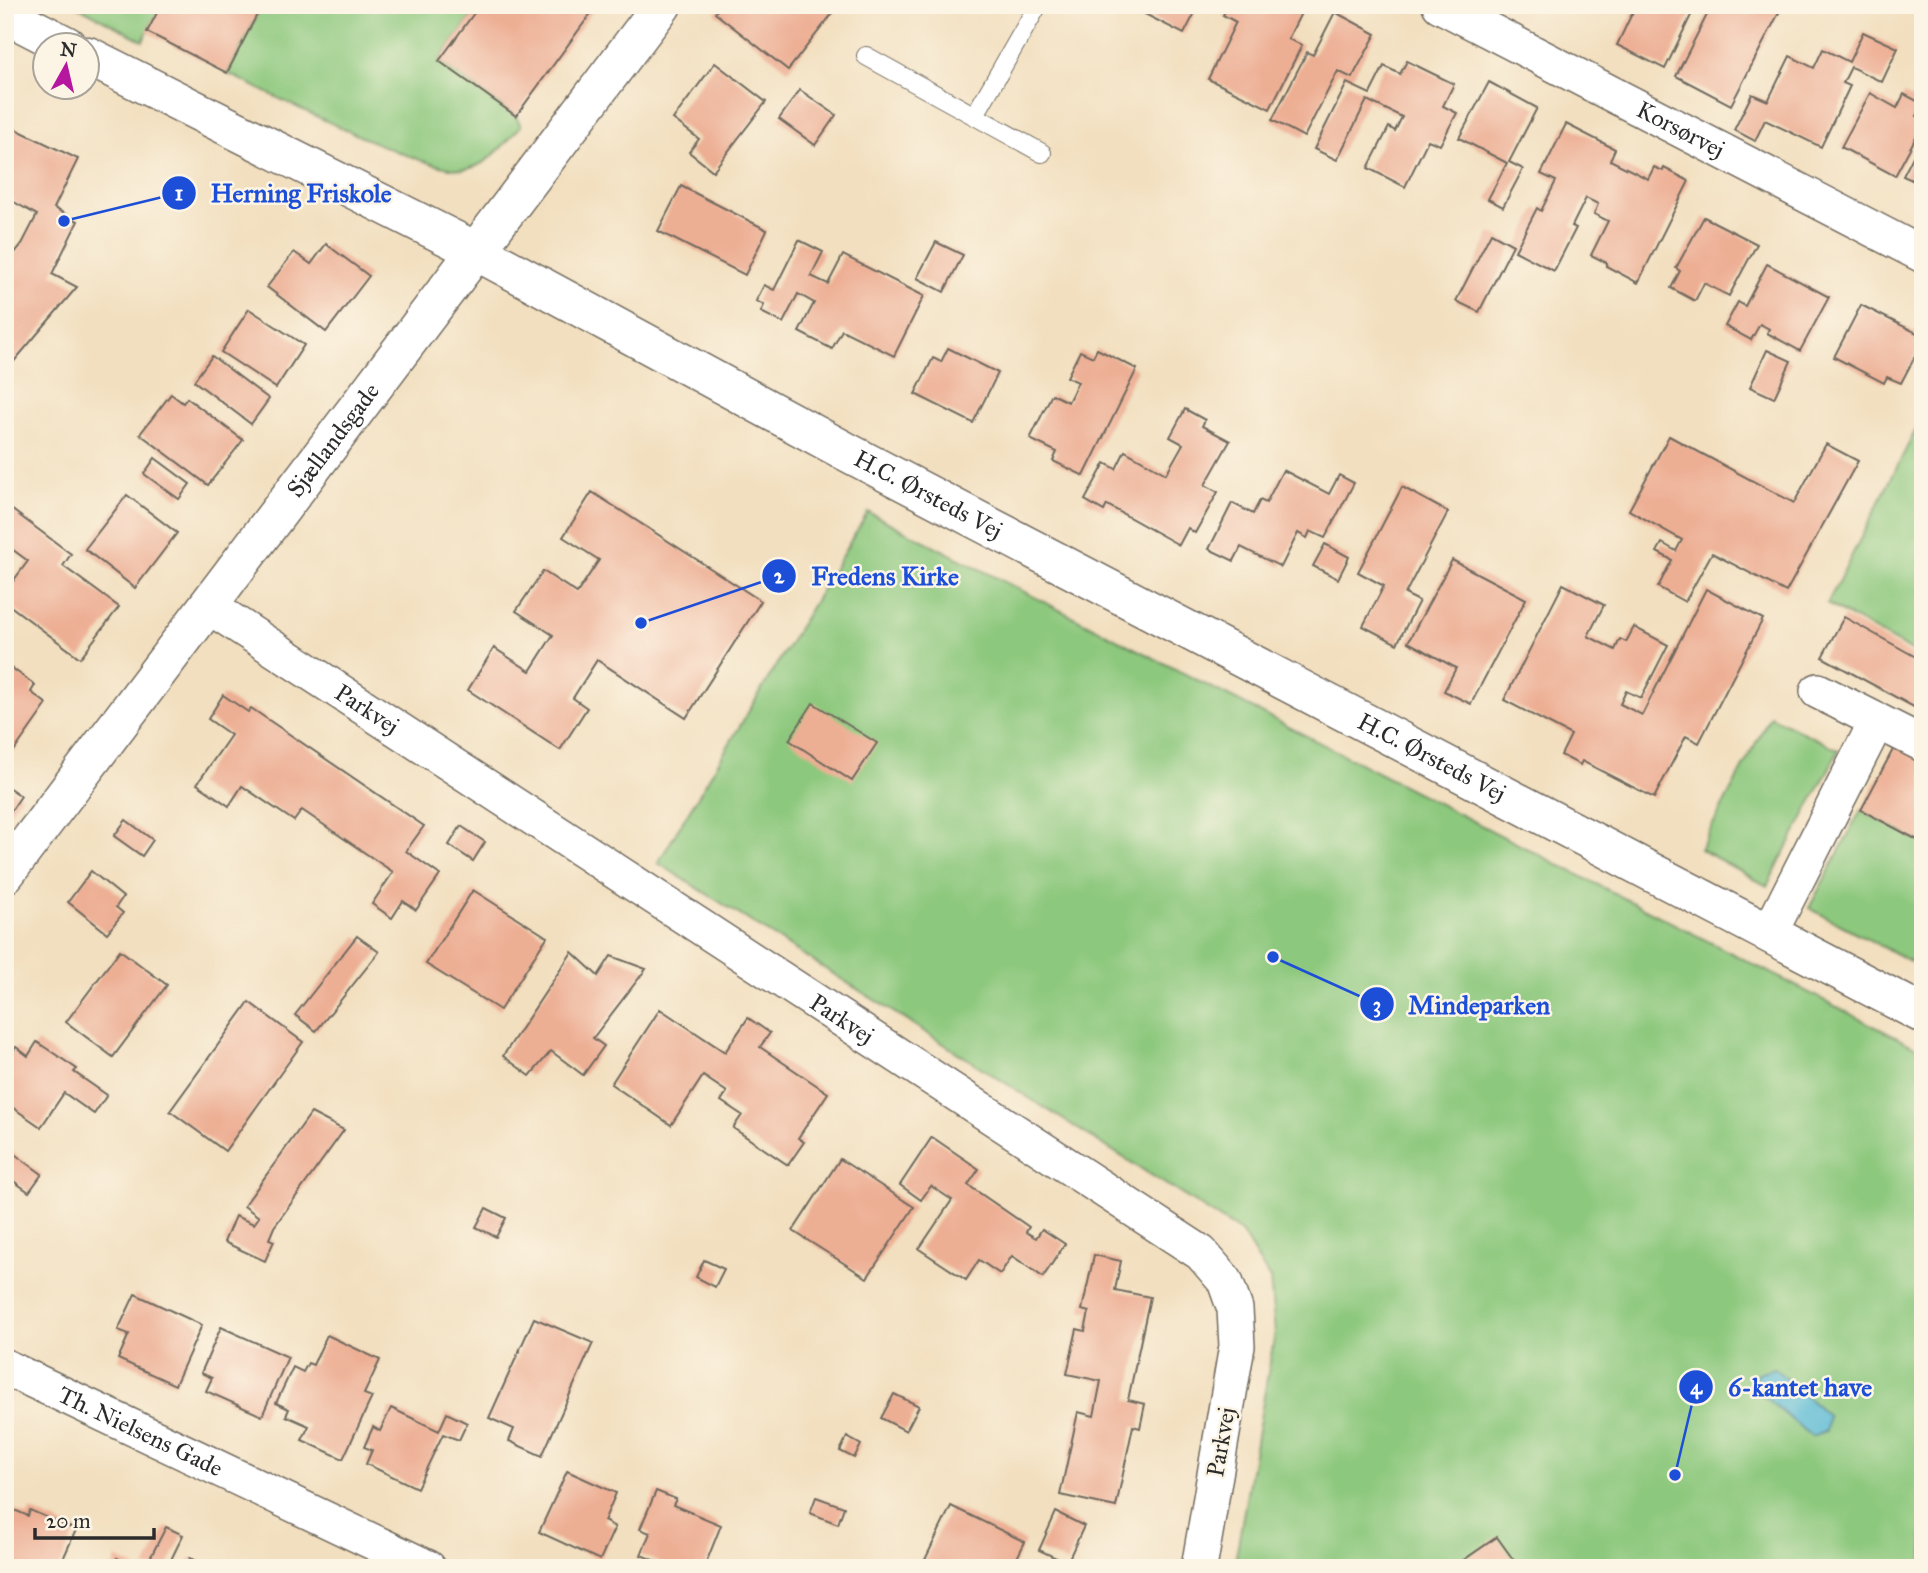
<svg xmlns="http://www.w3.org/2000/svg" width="1928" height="1573" font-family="'IM FELL Great Primer',serif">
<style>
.green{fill:#8cc87d;stroke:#5c7a54;stroke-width:2}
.water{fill:#57bad5;stroke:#417280;stroke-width:2}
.building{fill:#edaf94}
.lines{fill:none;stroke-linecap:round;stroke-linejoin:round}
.lane-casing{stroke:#716a5f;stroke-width:20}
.street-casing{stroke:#716a5f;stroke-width:38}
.secondary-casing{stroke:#716a5f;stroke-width:41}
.lane{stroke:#fff;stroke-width:18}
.street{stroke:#fff;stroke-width:35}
.secondary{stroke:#fff;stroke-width:38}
.labels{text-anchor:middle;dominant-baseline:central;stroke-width:5;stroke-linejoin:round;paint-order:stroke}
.street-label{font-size:24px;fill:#2b2b2b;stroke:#fcf5e5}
.leader{fill:none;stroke:#1d4ed8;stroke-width:2.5}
.callout-dot{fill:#1d4ed8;stroke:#fcf5e5;stroke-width:2.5}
.mark-label{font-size:21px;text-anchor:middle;font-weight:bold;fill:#fff}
.callout-label{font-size:26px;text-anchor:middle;font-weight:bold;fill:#1d4ed8;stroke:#fcf5e5;stroke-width:5;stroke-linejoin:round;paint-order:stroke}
</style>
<rect width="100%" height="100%" fill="#fcf5e5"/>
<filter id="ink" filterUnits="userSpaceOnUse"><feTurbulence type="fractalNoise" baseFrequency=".0143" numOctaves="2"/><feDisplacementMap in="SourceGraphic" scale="14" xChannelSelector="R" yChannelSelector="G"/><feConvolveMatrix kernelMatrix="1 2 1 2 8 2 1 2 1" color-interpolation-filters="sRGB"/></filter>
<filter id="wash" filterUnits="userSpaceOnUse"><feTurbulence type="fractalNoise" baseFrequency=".00686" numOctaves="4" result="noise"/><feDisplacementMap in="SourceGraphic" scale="28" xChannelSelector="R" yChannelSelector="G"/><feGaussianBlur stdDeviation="1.57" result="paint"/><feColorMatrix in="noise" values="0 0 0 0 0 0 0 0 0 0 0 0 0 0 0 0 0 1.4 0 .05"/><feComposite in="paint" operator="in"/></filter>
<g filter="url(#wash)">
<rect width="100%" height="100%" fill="#f2dfbf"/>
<g class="green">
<path d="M75,5H161L143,41Z"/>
<path d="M262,5H480L439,61L516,116L521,126C506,142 489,165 467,169C430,176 268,93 227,73Z"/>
<path d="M1923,416V657L1827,604Z"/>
<path d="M868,512L1923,1051V1568H1234L1275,1333L1270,1279L1241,1232L658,863Z"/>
<path d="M1770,716L1839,750L1767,886L1700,849Z"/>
<path d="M1861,810L1923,843V968L1809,908Z"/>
</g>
<path class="water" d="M1774,1368L1828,1416L1826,1431L1812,1437L1755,1389L1757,1373Z"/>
<g id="blocks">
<g class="building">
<path d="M161,5H262L227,73L147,32Z"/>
<path d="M480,5H597L516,116L439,61Z"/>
<path d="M721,5H839L788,70L715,13Z"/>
<path d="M1132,5H1199L1184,34L1131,7Z"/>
<path d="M1228,5H1305L1288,39L1302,45L1270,109L1208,79L1236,22L1223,15Z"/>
<path d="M1636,5H1651L1663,11L1665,5H1696L1665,69L1617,45Z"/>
<path d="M1712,5H1783L1731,105L1676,76Z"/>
<path d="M1335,12L1376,34L1352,78L1338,71L1304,137L1272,120L1307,52L1313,55Z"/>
<path d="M1863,32L1898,48L1882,82L1851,67L1843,83L1850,86L1821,147L1765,120L1755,141L1734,130L1752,94L1768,101L1790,56L1814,68L1823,49L1849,62Z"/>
<path d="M1407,61L1454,84L1443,106L1457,113L1440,145L1428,140L1405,187L1368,168L1389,127L1395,131L1402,117L1367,100L1337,160L1314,149L1347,83L1370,94L1384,66L1400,74Z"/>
<path d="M715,63L766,102L713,171L689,152L699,139L673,119Z"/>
<path d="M1489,82L1537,108L1509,162L1523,169L1503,207L1488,199L1507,163L1459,138Z"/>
<path d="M800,90L836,115L815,145L779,119Z"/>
<path d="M1870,93L1897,108L1904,94L1923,104L1917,116L1923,119V124L1895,176L1841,147Z"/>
<path d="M5,124L78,159L54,208L78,221L52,274L77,287L5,372V265L22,244L37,215L5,197Z"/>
<path d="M1566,124L1615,149L1610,160L1648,179L1654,167L1663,171L1664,168L1689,181L1638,283L1606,266L1607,263L1591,255L1608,221L1594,214L1598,204L1586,198L1572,226L1576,228L1554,271L1515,251L1537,208L1541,211L1556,181L1541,174Z"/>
<path d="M1923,137V185L1903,176Z"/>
<path d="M681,186L767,230L745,275L658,231Z"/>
<path d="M1704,217L1757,244L1729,296L1704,283L1695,301L1671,288L1680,271L1676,268Z"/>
<path d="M1491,233L1513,245L1479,312L1456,301Z"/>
<path d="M799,240L823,252L811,276L828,284L843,255L924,296L894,356L842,330L832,349L799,332L814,303L798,294L783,323L761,312L764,305L756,301L764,285L774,290Z"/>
<path d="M936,242L963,255L944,292L917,278Z"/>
<path d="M326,244L369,276L326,332L267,287L294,252L311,264Z"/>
<path d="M1767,264L1829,297L1800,351L1767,333L1769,329L1760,324L1751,340L1725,326L1738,302L1745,306Z"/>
<path d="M1861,305L1923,336V341L1901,383L1887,377L1884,383L1834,357Z"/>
<path d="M249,309L304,345L276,388L221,352Z"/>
<path d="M948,348L998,373L973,423L915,394L933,358L941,362Z"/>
<path d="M1097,349L1137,369L1084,476L1053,461L1057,452L1030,439L1052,394L1068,402L1078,382L1067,377L1080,351L1093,357Z"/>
<path d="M1767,350L1791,361L1774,398L1750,387Z"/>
<path d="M212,356L269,399L251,424L194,381Z"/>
<path d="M171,394L183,403L187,398L243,440L208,485L140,434Z"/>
<path d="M1185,409L1205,420L1202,426L1230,441L1205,485L1218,492L1195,533L1188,528L1179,545L1107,505L1104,511L1085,500L1105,463L1116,469L1125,451L1166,474L1183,444L1170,437Z"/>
<path d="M1669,436L1794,503L1826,444L1858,461L1786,592L1712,553L1685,602L1658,587L1672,560L1657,552L1662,543L1676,551L1682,540L1629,510Z"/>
<path d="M155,458L190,484L179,499L144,474Z"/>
<path d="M1283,470L1329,494L1339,475L1354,483L1325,538L1310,531L1307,538L1298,533L1281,567L1241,547L1234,561L1209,549L1232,503L1253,514L1260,500L1266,503Z"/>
<path d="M1402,487L1448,512L1405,594L1419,601L1397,644L1363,626L1384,586L1358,572Z"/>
<path d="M592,492L761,601L686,718L597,660L573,698L587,708L560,750L468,690L494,648L530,671L553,635L516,611L543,571L577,593L599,560L563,537Z"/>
<path d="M127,495L177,533L135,588L85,549Z"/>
<path d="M11,509L71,554L63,566L119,607L80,658L5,602V592L28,561L5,544V517Z"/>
<path d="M1325,544L1349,557L1338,579L1313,566Z"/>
<path d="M1452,560L1526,599L1471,704L1444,691L1456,668L1408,642Z"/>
<path d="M1563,584L1604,605L1588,636L1615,650L1620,639L1626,642L1634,627L1668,645L1641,698L1626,691L1620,704L1642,715L1706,589L1763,619L1699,743L1686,736L1654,798L1582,761L1580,765L1561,755L1571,735L1504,700Z"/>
<path d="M1844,617L1923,661V712L1822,657Z"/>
<path d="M5,663L35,685L31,692L47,704L14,751L5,745Z"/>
<path d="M223,695L248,712L251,708L424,826L406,851L440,875L416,910L403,901L392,918L372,904L393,872L302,810L294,821L242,786L229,806L197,784L231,735L208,719Z"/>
<path d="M813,703L877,743L852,781L789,740Z"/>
<path d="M1897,742L1923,756V843L1861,810Z"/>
<path d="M5,785L21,796L5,820Z"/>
<path d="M126,820L153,840L142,856L114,836Z"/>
<path d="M461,826L485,842L473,861L449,845Z"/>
<path d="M91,871L123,897L116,907L123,913L107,933L68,902Z"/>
<path d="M473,890L547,937L500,1010L426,964Z"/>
<path d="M357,936L379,952L316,1031L295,1015Z"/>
<path d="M120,950L167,985L113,1057L66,1022Z"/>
<path d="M572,952L598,976L611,956L646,969L593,1038L604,1046L583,1075L551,1051L530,1076L503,1056Z"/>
<path d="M249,1002L303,1042L225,1151L170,1111Z"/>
<path d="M660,1009L725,1052L748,1018L770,1033L760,1047L828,1093L798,1138L804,1142L788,1165L733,1128L742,1115L721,1101L727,1092L703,1076L671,1125L611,1084Z"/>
<path d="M37,1042L77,1069L74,1072L107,1095L94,1114L64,1093L41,1127L9,1105L5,1110V1059L7,1060L16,1047L28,1056Z"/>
<path d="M311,1113L344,1130L274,1227L269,1239L274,1241L265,1261L224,1242L235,1216L254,1224L259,1217L244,1206Z"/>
<path d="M932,1137L979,1169L968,1185L1029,1227L1026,1232L1036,1238L1042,1229L1065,1244L1043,1277L1012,1256L1000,1274L979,1260L966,1280L919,1249L952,1200L931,1186L921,1200L900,1185Z"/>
<path d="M5,1147L42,1174L29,1192L5,1175Z"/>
<path d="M840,1159L914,1207L867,1278L793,1231Z"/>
<path d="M486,1208L506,1218L496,1237L476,1227Z"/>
<path d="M1094,1255L1121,1261L1115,1290L1150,1297L1128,1400L1145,1404L1140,1428L1133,1426L1116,1507L1060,1495L1078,1412L1094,1416L1101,1381L1067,1374L1077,1329L1085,1331L1089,1312L1082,1310Z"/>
<path d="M704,1260L724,1269L715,1287L696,1277Z"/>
<path d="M135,1294L202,1325L175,1385L118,1359L129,1334L118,1330Z"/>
<path d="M534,1318L593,1343L542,1456L509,1441L514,1429L489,1418Z"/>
<path d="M221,1327L288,1357L262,1416L206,1391L212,1378L201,1373Z"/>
<path d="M327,1335L380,1360L364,1394L372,1397L343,1459L302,1440L309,1426L286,1416L289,1409L276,1403L293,1367L303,1372L308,1363L313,1365Z"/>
<path d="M894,1394L919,1406L906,1431L881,1418Z"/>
<path d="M391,1408L439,1431L447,1413L467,1423L459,1440L443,1434L417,1488L366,1464L372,1450L364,1447L373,1427L380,1431Z"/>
<path d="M847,1437L861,1445L854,1458L840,1451Z"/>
<path d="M567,1471L616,1493L604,1521L615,1527L600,1560L539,1532Z"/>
<path d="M656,1491L676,1499L673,1505L721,1525L704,1568H672L641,1555L650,1533L640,1529Z"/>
<path d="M816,1497L844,1507L838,1524L810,1513Z"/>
<path d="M5,1506L28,1516L30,1510L76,1530L59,1568H5Z"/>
<path d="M951,1506L1025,1542L1012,1568H921Z"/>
<path d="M1056,1512L1084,1526L1067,1563L1039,1550Z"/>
<path d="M166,1527L183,1535L167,1568H145Z"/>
<path d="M1497,1537L1515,1562L1507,1568H1457L1455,1566Z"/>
<path d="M117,1558L137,1568H113Z"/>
<path d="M190,1558L210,1567L212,1561L226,1568H186Z"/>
</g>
</g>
</g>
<g filter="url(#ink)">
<use href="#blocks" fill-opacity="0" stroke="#716a5f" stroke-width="2"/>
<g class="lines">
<defs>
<g id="lane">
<path d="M866,56L1042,153"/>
<path d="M975,115L1038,5"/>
</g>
<g id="street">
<path id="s1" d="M1440,5L1923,255"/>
<path id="s2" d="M207,605L1201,1253L1225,1281L1235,1309L1237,1346L1199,1568"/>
<path d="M1818,691L1923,744"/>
<path d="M1769,934L1877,721"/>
<path id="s3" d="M5,1367L428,1568"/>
</g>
<g id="secondary">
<path d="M5,14L67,46"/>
<path id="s4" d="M88,56L476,251L847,452L1923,1014"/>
<path id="s5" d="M5,874L662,5"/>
</g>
</defs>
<use href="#lane" class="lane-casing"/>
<use href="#street" class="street-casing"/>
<use href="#secondary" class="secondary-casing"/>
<use href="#lane" class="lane"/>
<use href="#street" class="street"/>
<use href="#secondary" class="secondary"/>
</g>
</g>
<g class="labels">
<g class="street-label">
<text stroke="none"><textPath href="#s1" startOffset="271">Korsørvej</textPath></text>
<text stroke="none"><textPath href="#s5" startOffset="544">Sjællandsgade</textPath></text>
<text stroke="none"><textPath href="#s4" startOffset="948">H.C. Ørsteds Vej</textPath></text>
<text stroke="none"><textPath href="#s2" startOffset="191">Parkvej</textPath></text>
<text stroke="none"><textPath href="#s4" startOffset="1516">H.C. Ørsteds Vej</textPath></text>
<text stroke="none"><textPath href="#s2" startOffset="758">Parkvej</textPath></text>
<text stroke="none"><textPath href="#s3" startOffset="150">Th. Nielsens Gade</textPath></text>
<text transform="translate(1221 1442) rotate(-80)">Parkvej</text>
</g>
</g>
<path class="leader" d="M64 221L179 193M641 623L779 576M1273 957L1377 1004M1675 1475L1696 1387"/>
<g class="callout-dot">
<circle cx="64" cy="221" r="7"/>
<circle cx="641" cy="623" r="7"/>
<circle cx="1273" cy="957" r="7"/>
<circle cx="1675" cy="1475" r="7"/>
<circle cx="179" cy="193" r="18"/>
<circle cx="779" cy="576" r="18"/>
<circle cx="1377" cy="1004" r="18"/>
<circle cx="1696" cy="1387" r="18"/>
</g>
<g class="mark-label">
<text x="179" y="200">1</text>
<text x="779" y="583">2</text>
<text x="1377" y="1012">3</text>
<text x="1696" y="1394">4</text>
</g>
<g class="callout-label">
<text x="301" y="202">Herning Friskole</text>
<text x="885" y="585">Fredens Kirke</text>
<text x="1479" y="1014">Mindeparken</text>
<text x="1800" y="1396">6-kantet have</text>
</g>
<rect width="1928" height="1573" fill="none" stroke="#fcf5e5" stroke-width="28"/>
<g transform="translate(66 66) rotate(8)"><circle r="33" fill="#fcf5e5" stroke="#a8a49b" stroke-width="2"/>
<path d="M0-5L12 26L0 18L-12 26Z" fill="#b5179e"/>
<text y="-10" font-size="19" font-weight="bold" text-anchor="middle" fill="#2b2b2b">N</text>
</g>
<path d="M35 1528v10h119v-10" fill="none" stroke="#2b2b2b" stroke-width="3.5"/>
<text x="46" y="1528" font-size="21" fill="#2b2b2b" stroke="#fcf5e5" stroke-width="5" paint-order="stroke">20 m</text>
</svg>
